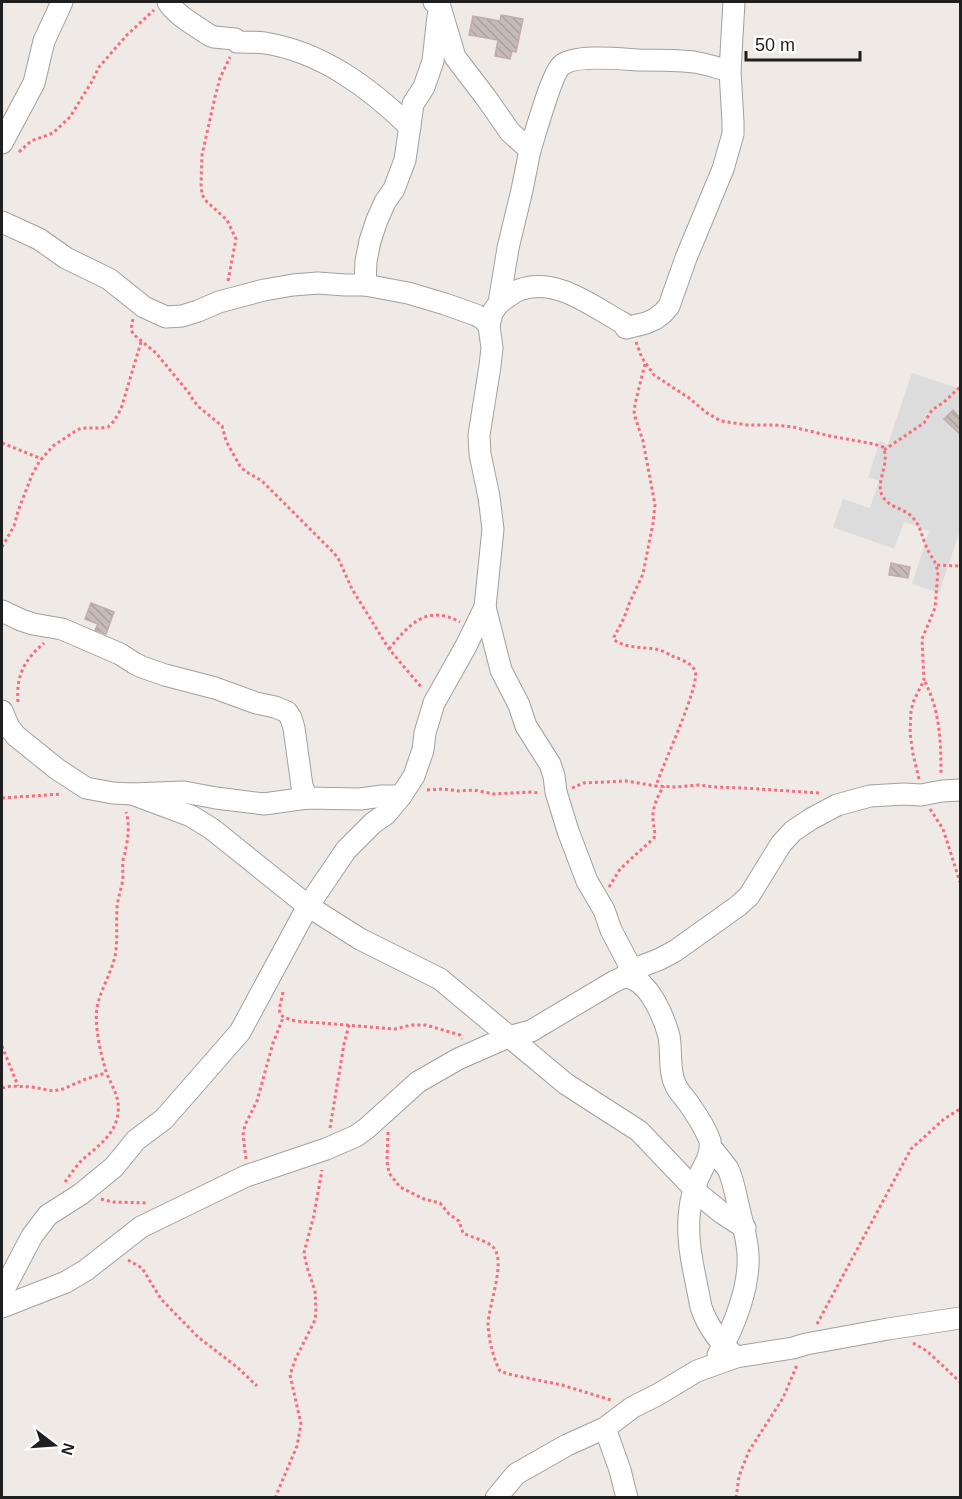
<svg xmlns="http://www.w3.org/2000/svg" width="962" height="1499" font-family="Arial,sans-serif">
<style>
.residential{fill:#dddcdc}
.building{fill:url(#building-back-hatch);stroke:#c1ada7;stroke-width:1.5}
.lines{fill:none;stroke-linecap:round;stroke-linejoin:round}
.minor-casing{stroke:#a0a0a0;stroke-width:23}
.path{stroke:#f86d7d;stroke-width:3;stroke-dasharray:3 3;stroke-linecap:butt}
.minor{stroke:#fff;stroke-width:21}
</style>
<defs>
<pattern id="building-back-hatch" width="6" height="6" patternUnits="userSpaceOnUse" patternTransform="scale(1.5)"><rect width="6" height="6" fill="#c7bbb8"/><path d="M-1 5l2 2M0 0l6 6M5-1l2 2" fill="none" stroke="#aaa09e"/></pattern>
</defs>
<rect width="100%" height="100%" fill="#efeae5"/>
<path class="residential" d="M912,373L960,389V530L939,593L912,584L929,531L904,522L894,549L833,527L843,499L870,508L879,481L868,477L880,441L888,444Z"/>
<g class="building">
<path d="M501,15L523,19L516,52L512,51L510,59L495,56L498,40L469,35L473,16L500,21Z"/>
<path d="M953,410L960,418V434L944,419Z"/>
<path d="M891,563L910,567L908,578L889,575Z"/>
<path d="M91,603L114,612L106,634L95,630L98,624L85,619Z"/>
</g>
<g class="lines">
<defs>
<g id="minor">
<path d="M168,2C177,16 195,25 209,35L214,37L235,39L237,42C247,42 256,42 265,43C322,52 370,88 410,127"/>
<path d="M2,143L34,83L44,41L62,2"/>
<path d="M530,150C535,135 552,72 562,65C576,54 621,59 639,60C657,60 676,60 694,62C706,64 718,68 730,71"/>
<path d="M2,222L39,239L66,258L109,279L144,307L166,317L182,316L198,311L219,302L264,290L293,285L318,283L345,285H365L408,293L445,304L476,315L483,319L489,326"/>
<path d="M365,285L366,261L370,241L377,220L385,202L394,189L405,160L413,104L424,87L433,61L438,16"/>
<path d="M499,303C505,299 512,293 519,290C556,276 593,307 623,323L626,328L646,323L655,319L663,313L669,306L686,258L723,169L733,134V122L730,71L734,2"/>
<path d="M485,607L501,670L519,705L526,726L550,764L554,776L556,792L568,831L587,881L604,910L611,930L632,970L642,985"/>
<path d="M2,611L21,620L33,624L62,629L120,654L134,663L142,667L165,675L215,688L256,703L275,707L287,712L291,718L294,728L302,786L307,798"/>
<path d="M2,711L9,727L16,736L57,769L86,788L113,793L132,794L184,792L216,798L264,804L307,798L360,799L382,796H401"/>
<path d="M132,794L191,816L212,829L308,906L360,939L440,979L566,1084L639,1131L701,1196L722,1213L745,1228"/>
<path d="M622,978L632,970L660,959L675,951L738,906L749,896L781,844L793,831L811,819L837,805L870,796L904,794L921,795L942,791L960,790"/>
<path d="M711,1147C716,1154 723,1162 728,1169C734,1182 736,1196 739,1209C743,1224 747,1238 748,1254C750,1287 734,1327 718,1355"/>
<path d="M2,1293L32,1236L48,1215L81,1194L114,1167L136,1140L164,1119L240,1032L308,906L346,850L373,823L386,814L401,796L414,776L423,750L425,733L434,703L466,646L485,607L493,529L489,497L480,454L479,435L490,366L492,348L489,326L492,313L499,303L508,248L522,190L530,150L510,132L487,99L455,57L440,7L434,2"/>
<path d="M2,1307L66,1282L86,1270L141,1227L246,1176L326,1149L356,1136L367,1128L418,1082L458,1059L508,1037L531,1031L615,981C621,978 626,976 633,979C651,986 664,1018 669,1036C672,1052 668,1071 676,1086C679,1092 683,1096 687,1101C696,1114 705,1127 710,1141C712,1157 702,1167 697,1181C694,1189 691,1200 690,1208C685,1241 695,1274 701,1307C708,1328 720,1343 736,1357"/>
<path d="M605,1428L620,1470L627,1498"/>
<path d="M496,1498L516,1474L567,1445L605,1428L633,1407L657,1395L697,1371L736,1357L793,1348L806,1344L888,1329L960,1318"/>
</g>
</defs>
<use href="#minor" class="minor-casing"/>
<g class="path">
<path d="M19,152L31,141L53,133L70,117L91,83L99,67L127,35L154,10"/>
<path d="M228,281L236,239L227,220L207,202L202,195L201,184L202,155L215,97L220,78L230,57"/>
<path d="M133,319L131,329L133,334L156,353L189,393L193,400L199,407L222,426L226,441L240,466L245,471L262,481L334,553L339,560L352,589L389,649L422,688"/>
<path d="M636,342L642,358L654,375L689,398L707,413L721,421L747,425H775L793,427L830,436L874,444L883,447C891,464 874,483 883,497C889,507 902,508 910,515C921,524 921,536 927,548C929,554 934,559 936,565L960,566"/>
<path d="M645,364L635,404L634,414L643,441L655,505L653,523L643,574L629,604L624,618L614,637V640C626,648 641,647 655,649C661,650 667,653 672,656C680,659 692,663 695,671C701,684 662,766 656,786"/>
<path d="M2,443L42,459"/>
<path d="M884,450L924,423L932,410L944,402L960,387"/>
<path d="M2,547L14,526L18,511L32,475L39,462L53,446L77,430L82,428H101L108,427L114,421L121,409L141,342"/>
<path d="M389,649C410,624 426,604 460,622"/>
<path d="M925,682C940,711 941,742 941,774"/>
<path d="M18,702C16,676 24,660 44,643"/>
<path d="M919,779L913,754L910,733L911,711L914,700L924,680L922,639L935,608L938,572L936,565"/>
<path d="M572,788L583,783L626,781L656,786L675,787L699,785L715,787L744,788L819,793"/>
<path d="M427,790L443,789L459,791L474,790L494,794L531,792L540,793"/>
<path d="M2,798L62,794"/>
<path d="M930,809L943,829L960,882"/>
<path d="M609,887L620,869L654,838C656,831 653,826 653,819C652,808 658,795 664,786"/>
<path d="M283,992C279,1012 274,1016 296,1021L395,1029L411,1025H426L460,1035L462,1039"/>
<path d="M2,1046L18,1086"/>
<path d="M2,1088L11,1086L32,1087L53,1091L63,1089L86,1079L106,1073"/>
<path d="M330,1128L344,1044L349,1025"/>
<path d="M388,1132L387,1161L389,1173L400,1187L424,1199L440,1203L449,1214L459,1221L463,1233C472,1238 486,1240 493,1247C507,1261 488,1306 488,1325C489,1340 493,1358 500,1371L508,1374L562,1385L611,1400"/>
<path d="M246,1159L243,1135L245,1125L257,1101L273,1043L283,1018"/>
<path d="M65,1182C71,1174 76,1166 82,1160C96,1148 112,1137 117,1119C122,1097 112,1089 106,1071C101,1055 94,1025 97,1008C100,990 111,974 115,956C118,941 116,926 117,910C117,901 120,893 122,884C124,876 122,869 123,861C123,858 125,855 125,852C128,840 130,824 126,812"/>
<path d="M101,1199L113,1202L148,1203"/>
<path d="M128,1260L142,1268L161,1299L198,1337L237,1367L257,1386"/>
<path d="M817,1324L911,1149L944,1119L960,1109"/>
<path d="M913,1343L927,1351L960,1382"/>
<path d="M275,1498L297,1446L301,1424L290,1375L295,1360L315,1320L316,1312L315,1291L307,1267L304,1253L314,1215L322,1170"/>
<path d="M736,1498L739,1476L749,1451L783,1398L797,1365"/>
</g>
<use href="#minor" class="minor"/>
</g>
<rect width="962" height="1499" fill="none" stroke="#1f1f1f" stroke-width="6"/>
<g transform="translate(54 1445) rotate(107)" stroke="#ffffff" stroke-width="4.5" paint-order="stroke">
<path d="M0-4.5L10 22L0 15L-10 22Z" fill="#1f1f1f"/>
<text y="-9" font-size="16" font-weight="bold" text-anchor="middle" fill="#1f1f1f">N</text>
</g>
<path d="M746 51v9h114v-9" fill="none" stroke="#1f1f1f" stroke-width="3"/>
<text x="755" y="51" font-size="18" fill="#1f1f1f" stroke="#ffffff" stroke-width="4.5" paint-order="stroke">50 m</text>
</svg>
